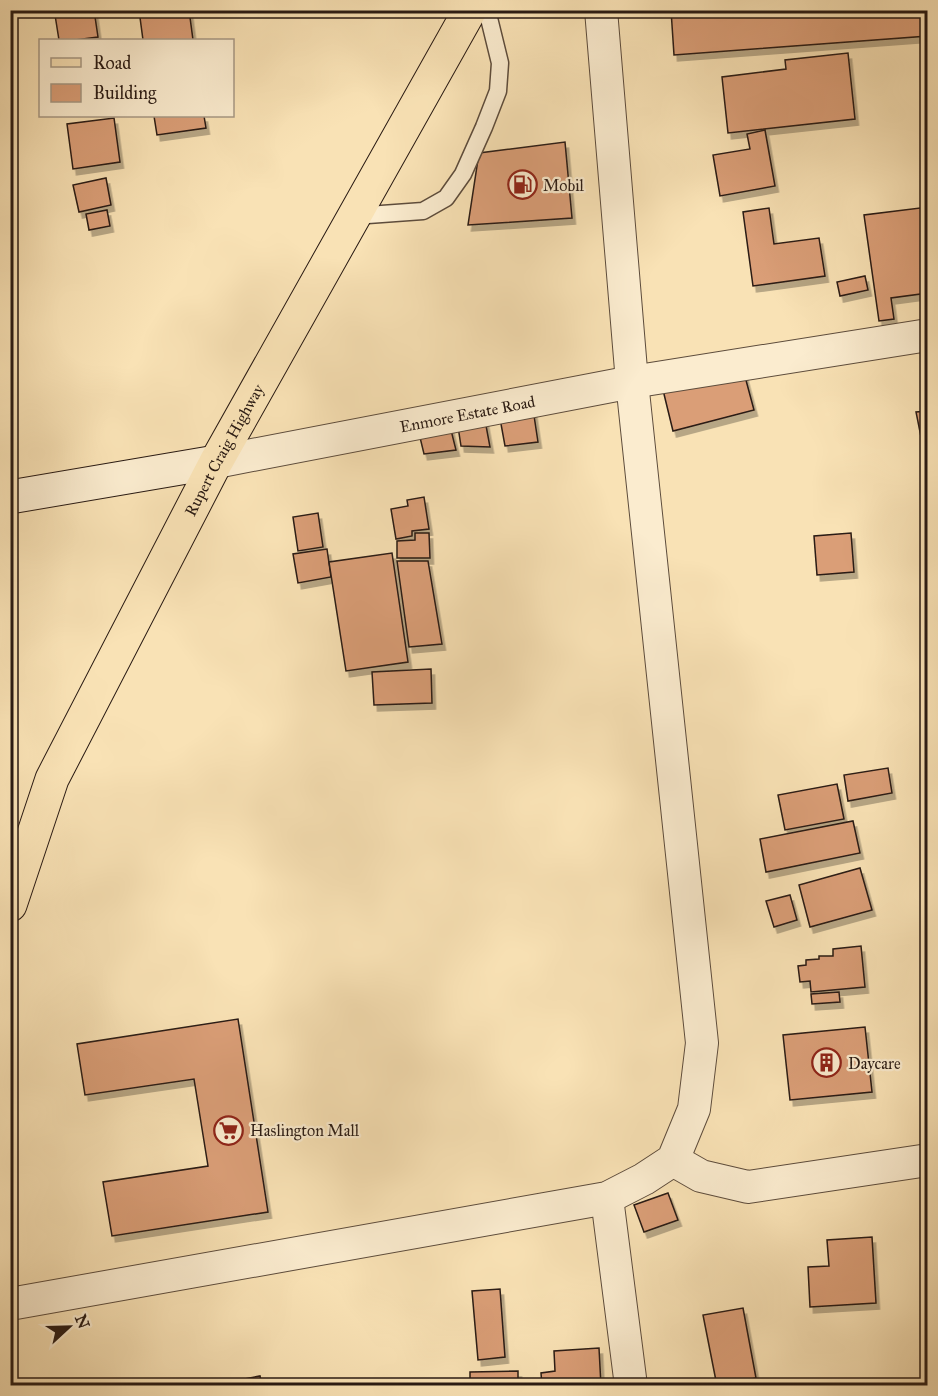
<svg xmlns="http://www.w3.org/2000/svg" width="938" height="1396" font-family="'IM FELL Great Primer',serif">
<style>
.building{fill:#da9e77;stroke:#291a13;stroke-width:1.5;filter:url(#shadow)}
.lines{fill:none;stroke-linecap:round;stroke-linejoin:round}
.service-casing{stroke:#5d4c3c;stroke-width:19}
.minor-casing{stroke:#5d4c3c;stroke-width:34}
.secondary-casing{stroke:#291a13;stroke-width:35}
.primary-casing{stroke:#291a13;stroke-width:35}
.service{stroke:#fbeccf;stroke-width:16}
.minor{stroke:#fbeccf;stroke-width:32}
.secondary{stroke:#fbeccf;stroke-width:33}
.primary{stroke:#f9e2b5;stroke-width:33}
.labels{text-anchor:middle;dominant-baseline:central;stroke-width:4.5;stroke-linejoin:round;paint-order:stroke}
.poi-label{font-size:16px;fill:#291a13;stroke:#fbeccf;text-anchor:start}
.street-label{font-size:16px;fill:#291a13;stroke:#fbeccf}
</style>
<defs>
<filter id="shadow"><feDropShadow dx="3.5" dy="6" stdDeviation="0" flood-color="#0004"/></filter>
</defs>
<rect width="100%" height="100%" fill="#f9e2b5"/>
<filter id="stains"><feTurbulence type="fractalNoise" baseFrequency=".00333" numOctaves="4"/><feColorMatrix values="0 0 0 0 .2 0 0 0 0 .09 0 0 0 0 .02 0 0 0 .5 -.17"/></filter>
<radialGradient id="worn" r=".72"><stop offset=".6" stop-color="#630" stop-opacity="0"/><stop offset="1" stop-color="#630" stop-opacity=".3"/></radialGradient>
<g class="building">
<path d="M89,10H94L98,37L75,40H59L55,15Z"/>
<path d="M139,10H189L193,40H143Z"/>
<path d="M671,10H926L928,36L674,55Z"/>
<path d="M848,53L855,119L728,133L722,77L786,69L785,60Z"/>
<path d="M154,116H204L206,128L157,135Z"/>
<path d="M114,118L120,162L73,169L67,124Z"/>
<path d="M765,130L775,186L720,196L713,155L750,149L747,134Z"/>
<path d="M565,142L572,218L468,225L479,153Z"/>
<path d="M106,178L111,205L79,212L73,185Z"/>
<path d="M928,207V293L891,298L894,319L879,321L864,215Z"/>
<path d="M769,208L774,244L819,238L825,276L753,286L743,212Z"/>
<path d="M107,210L110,226L89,230L86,214Z"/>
<path d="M865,276L868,290L840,296L837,282Z"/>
<path d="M743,369L754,410L673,431L663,390Z"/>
<path d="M533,409L538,442L505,446L499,413Z"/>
<path d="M928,411V441L922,442L916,412Z"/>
<path d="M457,420H485L490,447L461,446Z"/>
<path d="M449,422L456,450L424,454L417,425Z"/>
<path d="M424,497L429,529L412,531V536L396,539L391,509L408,506L407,500Z"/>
<path d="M318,513L323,547L298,551L293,517Z"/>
<path d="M415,533H429L430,558H397V541L415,540Z"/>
<path d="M851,533L854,572L817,575L814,536Z"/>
<path d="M327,549L331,577L298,583L293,554Z"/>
<path d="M392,553L408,662L346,671L329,562Z"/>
<path d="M397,561H428L442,644L409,647Z"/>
<path d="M431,669L432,703L374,705L372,672Z"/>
<path d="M888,768L892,793L848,801L844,775Z"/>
<path d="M837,784L844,819L785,830L778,795Z"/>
<path d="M853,821L860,853L766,872L760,839Z"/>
<path d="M860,868L872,910L810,927L799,885Z"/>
<path d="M790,895L797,920L774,927L766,901Z"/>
<path d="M861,946L865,987L811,992L810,981L800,982L798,966L806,965V960L819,959V956H833V949Z"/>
<path d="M839,992L840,1002L812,1004L811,994Z"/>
<path d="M238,1019L268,1212L112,1236L103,1182L208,1166L194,1079L85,1095L77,1044Z"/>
<path d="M865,1027L872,1092L790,1100L783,1035Z"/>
<path d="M668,1193L678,1220L644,1232L634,1205Z"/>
<path d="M923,1217H928V1265Z"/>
<path d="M872,1237L876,1303L810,1307L808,1267L829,1266L827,1240Z"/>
<path d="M500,1289L505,1357L478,1360L472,1291Z"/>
<path d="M743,1308L756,1378L717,1386L703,1315Z"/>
<path d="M599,1348L601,1386H542L541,1373L555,1371L554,1351Z"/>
<path d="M518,1371V1386H459V1383H470V1372Z"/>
<path d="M260,1376L262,1386H213V1385Z"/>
</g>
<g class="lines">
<defs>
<path id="service" d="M354,216L423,211L446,198L463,174L484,127L498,91L500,63L487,10"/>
<g id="minor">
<path id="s1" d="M216,462L632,382L928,335"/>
<path d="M673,1160L701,1176L748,1187L928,1160"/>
<path d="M607,1198L631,1386"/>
<path d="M10,1304L607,1198L644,1179L673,1160L694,1109L702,1043L632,382L601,10"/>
</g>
<path id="secondary" d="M10,497L216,462"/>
<g id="primary">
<path id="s2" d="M10,905L52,779L216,462L470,10"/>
</g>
</defs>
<use href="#service" class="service-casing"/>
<use href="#minor" class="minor-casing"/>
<use href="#secondary" class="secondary-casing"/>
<use href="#primary" class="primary-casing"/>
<use href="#service" class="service"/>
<use href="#minor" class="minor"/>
<use href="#secondary" class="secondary"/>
<use href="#primary" class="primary"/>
</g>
<defs>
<symbol id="fuel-ring" viewBox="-11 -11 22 22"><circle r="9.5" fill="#fbeccf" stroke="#8f2418" stroke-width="1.5"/><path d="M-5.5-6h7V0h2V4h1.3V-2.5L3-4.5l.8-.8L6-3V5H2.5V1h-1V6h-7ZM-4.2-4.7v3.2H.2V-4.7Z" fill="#8f2418"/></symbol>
<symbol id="building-ring" viewBox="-11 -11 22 22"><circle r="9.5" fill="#fbeccf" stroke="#8f2418" stroke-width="1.5"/><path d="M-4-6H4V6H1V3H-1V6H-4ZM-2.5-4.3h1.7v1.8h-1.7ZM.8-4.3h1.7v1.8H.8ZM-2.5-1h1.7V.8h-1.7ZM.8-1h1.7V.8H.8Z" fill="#8f2418"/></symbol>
<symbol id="supermarket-ring" viewBox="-11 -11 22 22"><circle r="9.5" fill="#fbeccf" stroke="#8f2418" stroke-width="1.5"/><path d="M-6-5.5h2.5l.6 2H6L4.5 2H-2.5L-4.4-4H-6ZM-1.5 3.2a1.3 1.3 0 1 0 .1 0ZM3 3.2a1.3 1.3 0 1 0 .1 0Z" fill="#8f2418"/></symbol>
</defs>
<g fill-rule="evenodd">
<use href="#fuel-ring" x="506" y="168" width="33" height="33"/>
<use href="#building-ring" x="810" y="1046" width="33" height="33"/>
<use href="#supermarket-ring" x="212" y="1114" width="33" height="33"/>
</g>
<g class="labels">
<g class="poi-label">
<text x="543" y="185">Mobil</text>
<text x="848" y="1063">Daycare</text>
<text x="250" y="1130">Haslington Mall</text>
</g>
<g class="street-label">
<text stroke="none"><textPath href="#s1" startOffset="256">Enmore Estate Road</textPath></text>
<text stroke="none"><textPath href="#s2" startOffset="504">Rupert Craig Highway</textPath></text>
</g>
</g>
<rect width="938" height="1396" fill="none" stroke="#f9e2b5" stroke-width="36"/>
<rect x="12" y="12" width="914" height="1372" fill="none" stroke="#291a13" stroke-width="3"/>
<rect x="18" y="18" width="902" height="1360" fill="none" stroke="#291a13" stroke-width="1.5"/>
<rect x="39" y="39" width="195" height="78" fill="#fbeccf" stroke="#a79884" stroke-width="1.5"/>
<rect x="51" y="58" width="30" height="9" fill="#f9e2b5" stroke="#a79884" stroke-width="1.5"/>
<text x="93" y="69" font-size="18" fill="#291a13">Road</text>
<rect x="51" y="84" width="30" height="18" fill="#da9e77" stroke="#a79884" stroke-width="1.5"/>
<text x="93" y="99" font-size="18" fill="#291a13">Building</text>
<g transform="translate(69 1327) rotate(68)" stroke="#fbeccf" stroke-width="4.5" paint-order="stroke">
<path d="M0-4.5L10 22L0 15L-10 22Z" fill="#291a13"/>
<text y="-9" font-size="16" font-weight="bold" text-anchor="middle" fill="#291a13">N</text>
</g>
<rect width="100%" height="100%" filter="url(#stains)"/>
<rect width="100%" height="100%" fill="url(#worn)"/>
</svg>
